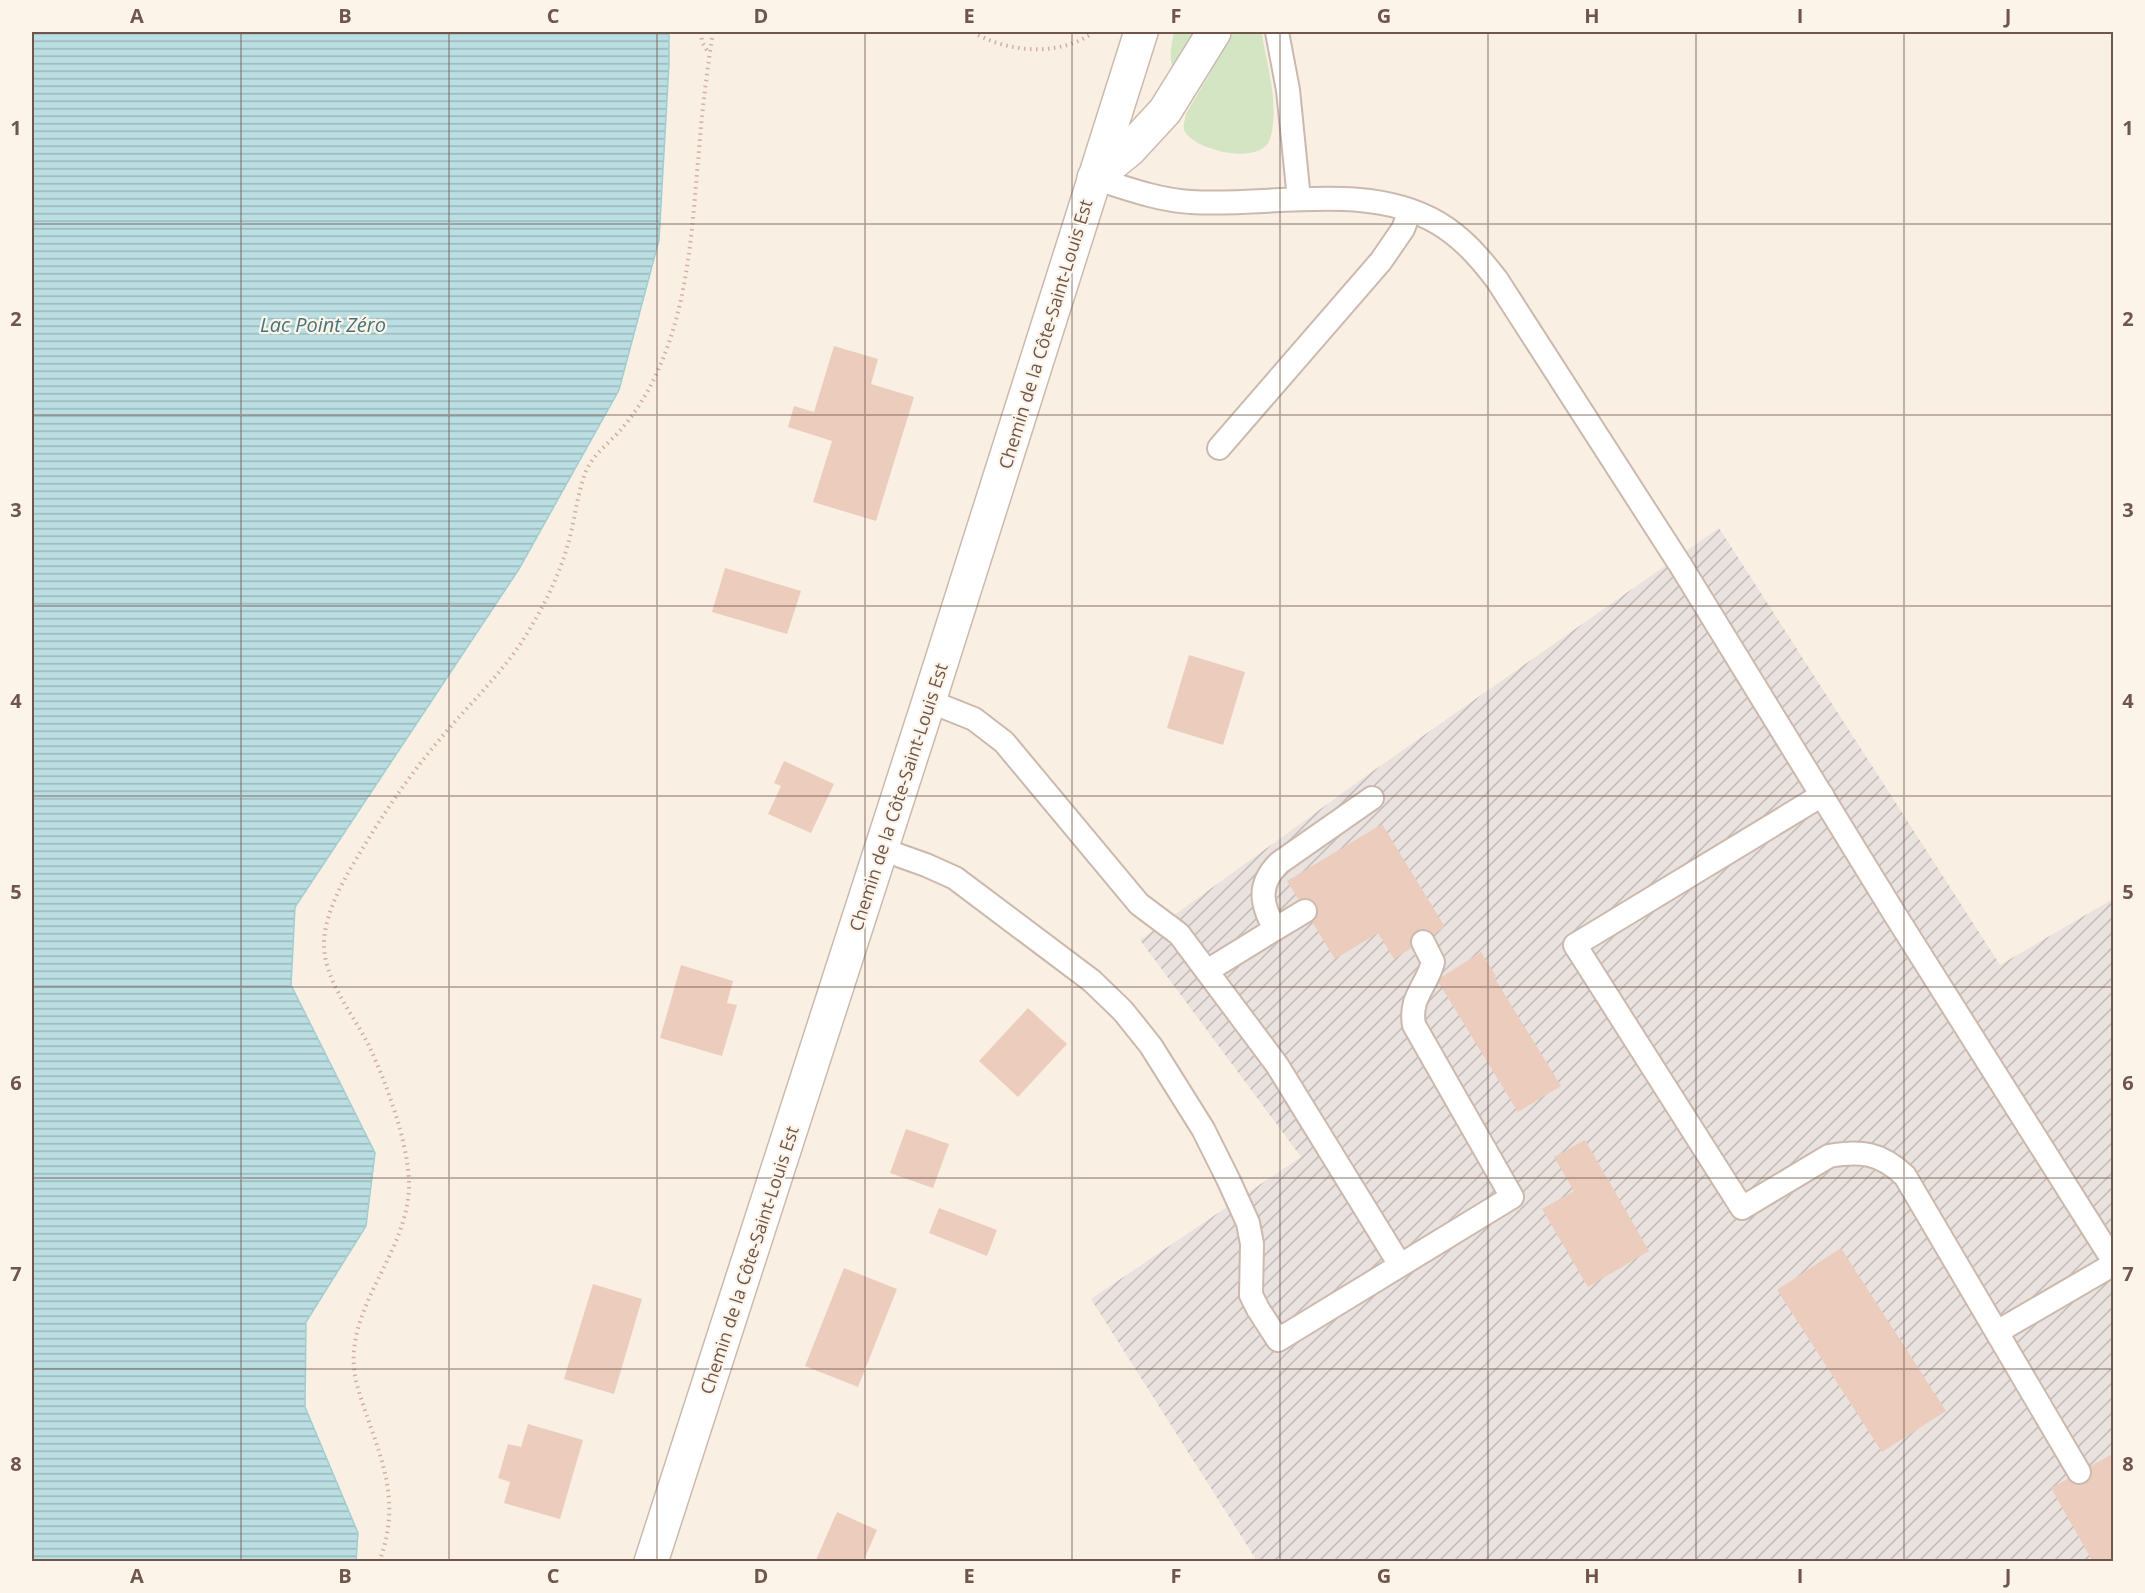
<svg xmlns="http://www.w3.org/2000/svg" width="2145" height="1593" font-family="'Open Sans',sans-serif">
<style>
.industrial{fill:url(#industrial-furrows)}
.green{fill:#d4e5c3}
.water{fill:url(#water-rules);stroke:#a1ced2;stroke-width:1.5}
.building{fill:#eccdbd}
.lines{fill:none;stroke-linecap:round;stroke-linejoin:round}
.service-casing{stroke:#ccb9ae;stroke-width:26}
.minor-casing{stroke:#ccb9ae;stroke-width:36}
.tertiary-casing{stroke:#ccb9ae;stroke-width:36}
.path{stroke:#d1b0a1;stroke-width:4;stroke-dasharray:1.5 4.5;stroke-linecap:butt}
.service{stroke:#fff;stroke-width:22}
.minor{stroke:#fff;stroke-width:33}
.tertiary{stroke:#fff;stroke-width:33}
.grid{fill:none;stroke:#6f564c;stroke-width:1.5;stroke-opacity:0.55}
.labels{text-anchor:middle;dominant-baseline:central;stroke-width:4.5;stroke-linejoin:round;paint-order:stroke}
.street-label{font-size:18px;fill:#6f564c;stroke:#fdf4e9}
.water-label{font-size:20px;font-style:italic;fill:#45757a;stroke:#fdf4e9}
.neatline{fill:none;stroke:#6f564c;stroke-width:2}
.grid-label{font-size:20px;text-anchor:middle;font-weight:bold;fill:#6f564c}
</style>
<defs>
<pattern id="industrial-furrows" width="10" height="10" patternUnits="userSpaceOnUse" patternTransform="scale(1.5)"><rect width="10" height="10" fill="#e9e2de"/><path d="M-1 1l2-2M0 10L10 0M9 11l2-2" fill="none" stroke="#c1bab6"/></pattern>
<pattern id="water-rules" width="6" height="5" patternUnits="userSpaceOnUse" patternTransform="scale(1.5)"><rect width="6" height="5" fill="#badee1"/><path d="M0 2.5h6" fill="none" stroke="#9bb7b9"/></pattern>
</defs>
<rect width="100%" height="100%" fill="#faefe3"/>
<path class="industrial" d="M1719,528L2000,965L2113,899V1561H1257L1091,1299L1301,1157L1140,940L1366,776Z"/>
<g class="green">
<path d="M1174,32H1198L1175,73C1168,59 1171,47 1174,32Z"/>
<path d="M1234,32H1261L1262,34C1267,66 1280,106 1270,139C1261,166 1197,151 1185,132C1182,127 1185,120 1186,114Z"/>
</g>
<path class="water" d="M32,32H669V64L659,240L619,390L519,569L295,907L291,985L375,1153L366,1226L306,1322L305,1407L358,1533L356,1561H32Z"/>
<g class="building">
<path d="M834,346L878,359L871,384L914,397L876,521L813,502L832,441L788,427L794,406L814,412Z"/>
<path d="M725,568L801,591L787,634L712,612Z"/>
<path d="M1189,655L1245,672L1223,745L1167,728Z"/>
<path d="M784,761L834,784L811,833L768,814L781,786L774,783Z"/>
<path d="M1382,824L1445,927L1394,959L1378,933L1335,959L1287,881Z"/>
<path d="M1481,952L1496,976L1494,977L1561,1086L1518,1112L1437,980Z"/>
<path d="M681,965L733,981L727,1003L737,1005L722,1056L660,1038Z"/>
<path d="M1028,1008L1067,1044L1018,1097L979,1061Z"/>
<path d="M906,1129L949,1144L933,1188L890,1173Z"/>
<path d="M1585,1140L1649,1251L1588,1287L1542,1209L1574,1191L1554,1157Z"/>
<path d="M939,1208L997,1230L987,1256L929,1233Z"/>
<path d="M1841,1248L1946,1411L1882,1452L1777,1290Z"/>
<path d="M844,1268L897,1289L858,1387L805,1366Z"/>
<path d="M593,1284L642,1299L614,1394L564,1379Z"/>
<path d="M528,1424L583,1440L560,1519L504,1503L510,1482L498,1478L508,1444L521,1447Z"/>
<path d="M2114,1453V1562H2093L2051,1488Z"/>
<path d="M837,1512L877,1530L863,1562H815Z"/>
</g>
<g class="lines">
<defs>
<g id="service">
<path d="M1277,32L1288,90L1299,199"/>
<path d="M1094,178C1126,188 1157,200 1191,202C1270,207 1367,181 1438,223C1463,238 1480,258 1497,280L1681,566L1894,913L2114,1262"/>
<path d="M1219,448L1381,261L1403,229L1410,211"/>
<path d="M929,701L974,719L1004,742L1139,904L1179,934L1277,1065L1400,1265"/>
<path d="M1822,795L1575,945L1742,1208L1829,1156C1861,1150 1881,1153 1905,1176L2079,1472"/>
<path d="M881,849L926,865L955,878L1092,981L1123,1011L1151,1046L1203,1129L1228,1179L1248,1223L1252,1244L1251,1295L1258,1309L1278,1340L1512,1197L1414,1025C1409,997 1427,986 1433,962L1423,942"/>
<path d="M1275,929L1305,911"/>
<path d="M1207,971L1275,929C1261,904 1257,885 1279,863L1372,798"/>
<path d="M1997,1332L2114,1264"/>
</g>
<path id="minor" d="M1094,178L1129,150L1165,111L1214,32"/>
<path id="tertiary" d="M651,1562L929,701L1141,32"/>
</defs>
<use href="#service" class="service-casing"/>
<use href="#minor" class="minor-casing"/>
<use href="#tertiary" class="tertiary-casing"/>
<g class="path">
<path d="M701,32L702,42L709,54"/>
<path d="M973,32C1008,53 1060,57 1094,32"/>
<path d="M379,1562C406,1492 373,1445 356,1381C340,1309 410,1254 409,1183C408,1142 387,1085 370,1048C352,1010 318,976 325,932C330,902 346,876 361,851C388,806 418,763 453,724C481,692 511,663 532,625C547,600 560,572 568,544C575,520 577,494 586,471C594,453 612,441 624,426C643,403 657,376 667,348C690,285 693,216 699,150C702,110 707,71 713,32"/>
</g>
<use href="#service" class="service"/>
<use href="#minor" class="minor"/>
<use href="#tertiary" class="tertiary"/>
</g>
<path class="grid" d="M241,32V1562M449,32V1562M657,32V1562M865,32V1562M1072,32V1562M1280,32V1562M1488,32V1562M1696,32V1562M1904,32V1562M32,224H2114M32,415H2114M32,606H2114M32,796H2114M32,987H2114M32,1178H2114M32,1369H2114"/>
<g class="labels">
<g class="street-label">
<text transform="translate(1045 334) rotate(-73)">Chemin de la Côte-Saint-Louis Est</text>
<text transform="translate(898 797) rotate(-72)">Chemin de la Côte-Saint-Louis Est</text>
<text transform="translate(749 1260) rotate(-72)">Chemin de la Côte-Saint-Louis Est</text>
</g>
<g class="water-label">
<text x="323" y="324">Lac Point Zéro</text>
</g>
</g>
<rect width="2145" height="1593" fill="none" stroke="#fdf4e9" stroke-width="66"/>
<rect x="33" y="33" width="2079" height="1527" class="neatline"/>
<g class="grid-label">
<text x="137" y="23">A</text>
<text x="345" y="23">B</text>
<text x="553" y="23">C</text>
<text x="761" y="23">D</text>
<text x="969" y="23">E</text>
<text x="1176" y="23">F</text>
<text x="1384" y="23">G</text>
<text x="1592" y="23">H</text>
<text x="1800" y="23">I</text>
<text x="2008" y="23">J</text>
<text x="16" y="135">1</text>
<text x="2128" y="135">1</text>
<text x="16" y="326">2</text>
<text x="2128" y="326">2</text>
<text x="16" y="517">3</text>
<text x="2128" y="517">3</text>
<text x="16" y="708">4</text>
<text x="2128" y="708">4</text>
<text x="16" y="899">5</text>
<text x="2128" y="899">5</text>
<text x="16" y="1090">6</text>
<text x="2128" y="1090">6</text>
<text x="16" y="1281">7</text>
<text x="2128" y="1281">7</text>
<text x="16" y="1471">8</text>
<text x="2128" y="1471">8</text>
<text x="137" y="1583">A</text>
<text x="345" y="1583">B</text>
<text x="553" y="1583">C</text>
<text x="761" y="1583">D</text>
<text x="969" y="1583">E</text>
<text x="1176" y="1583">F</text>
<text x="1384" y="1583">G</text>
<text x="1592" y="1583">H</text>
<text x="1800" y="1583">I</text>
<text x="2008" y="1583">J</text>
</g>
</svg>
